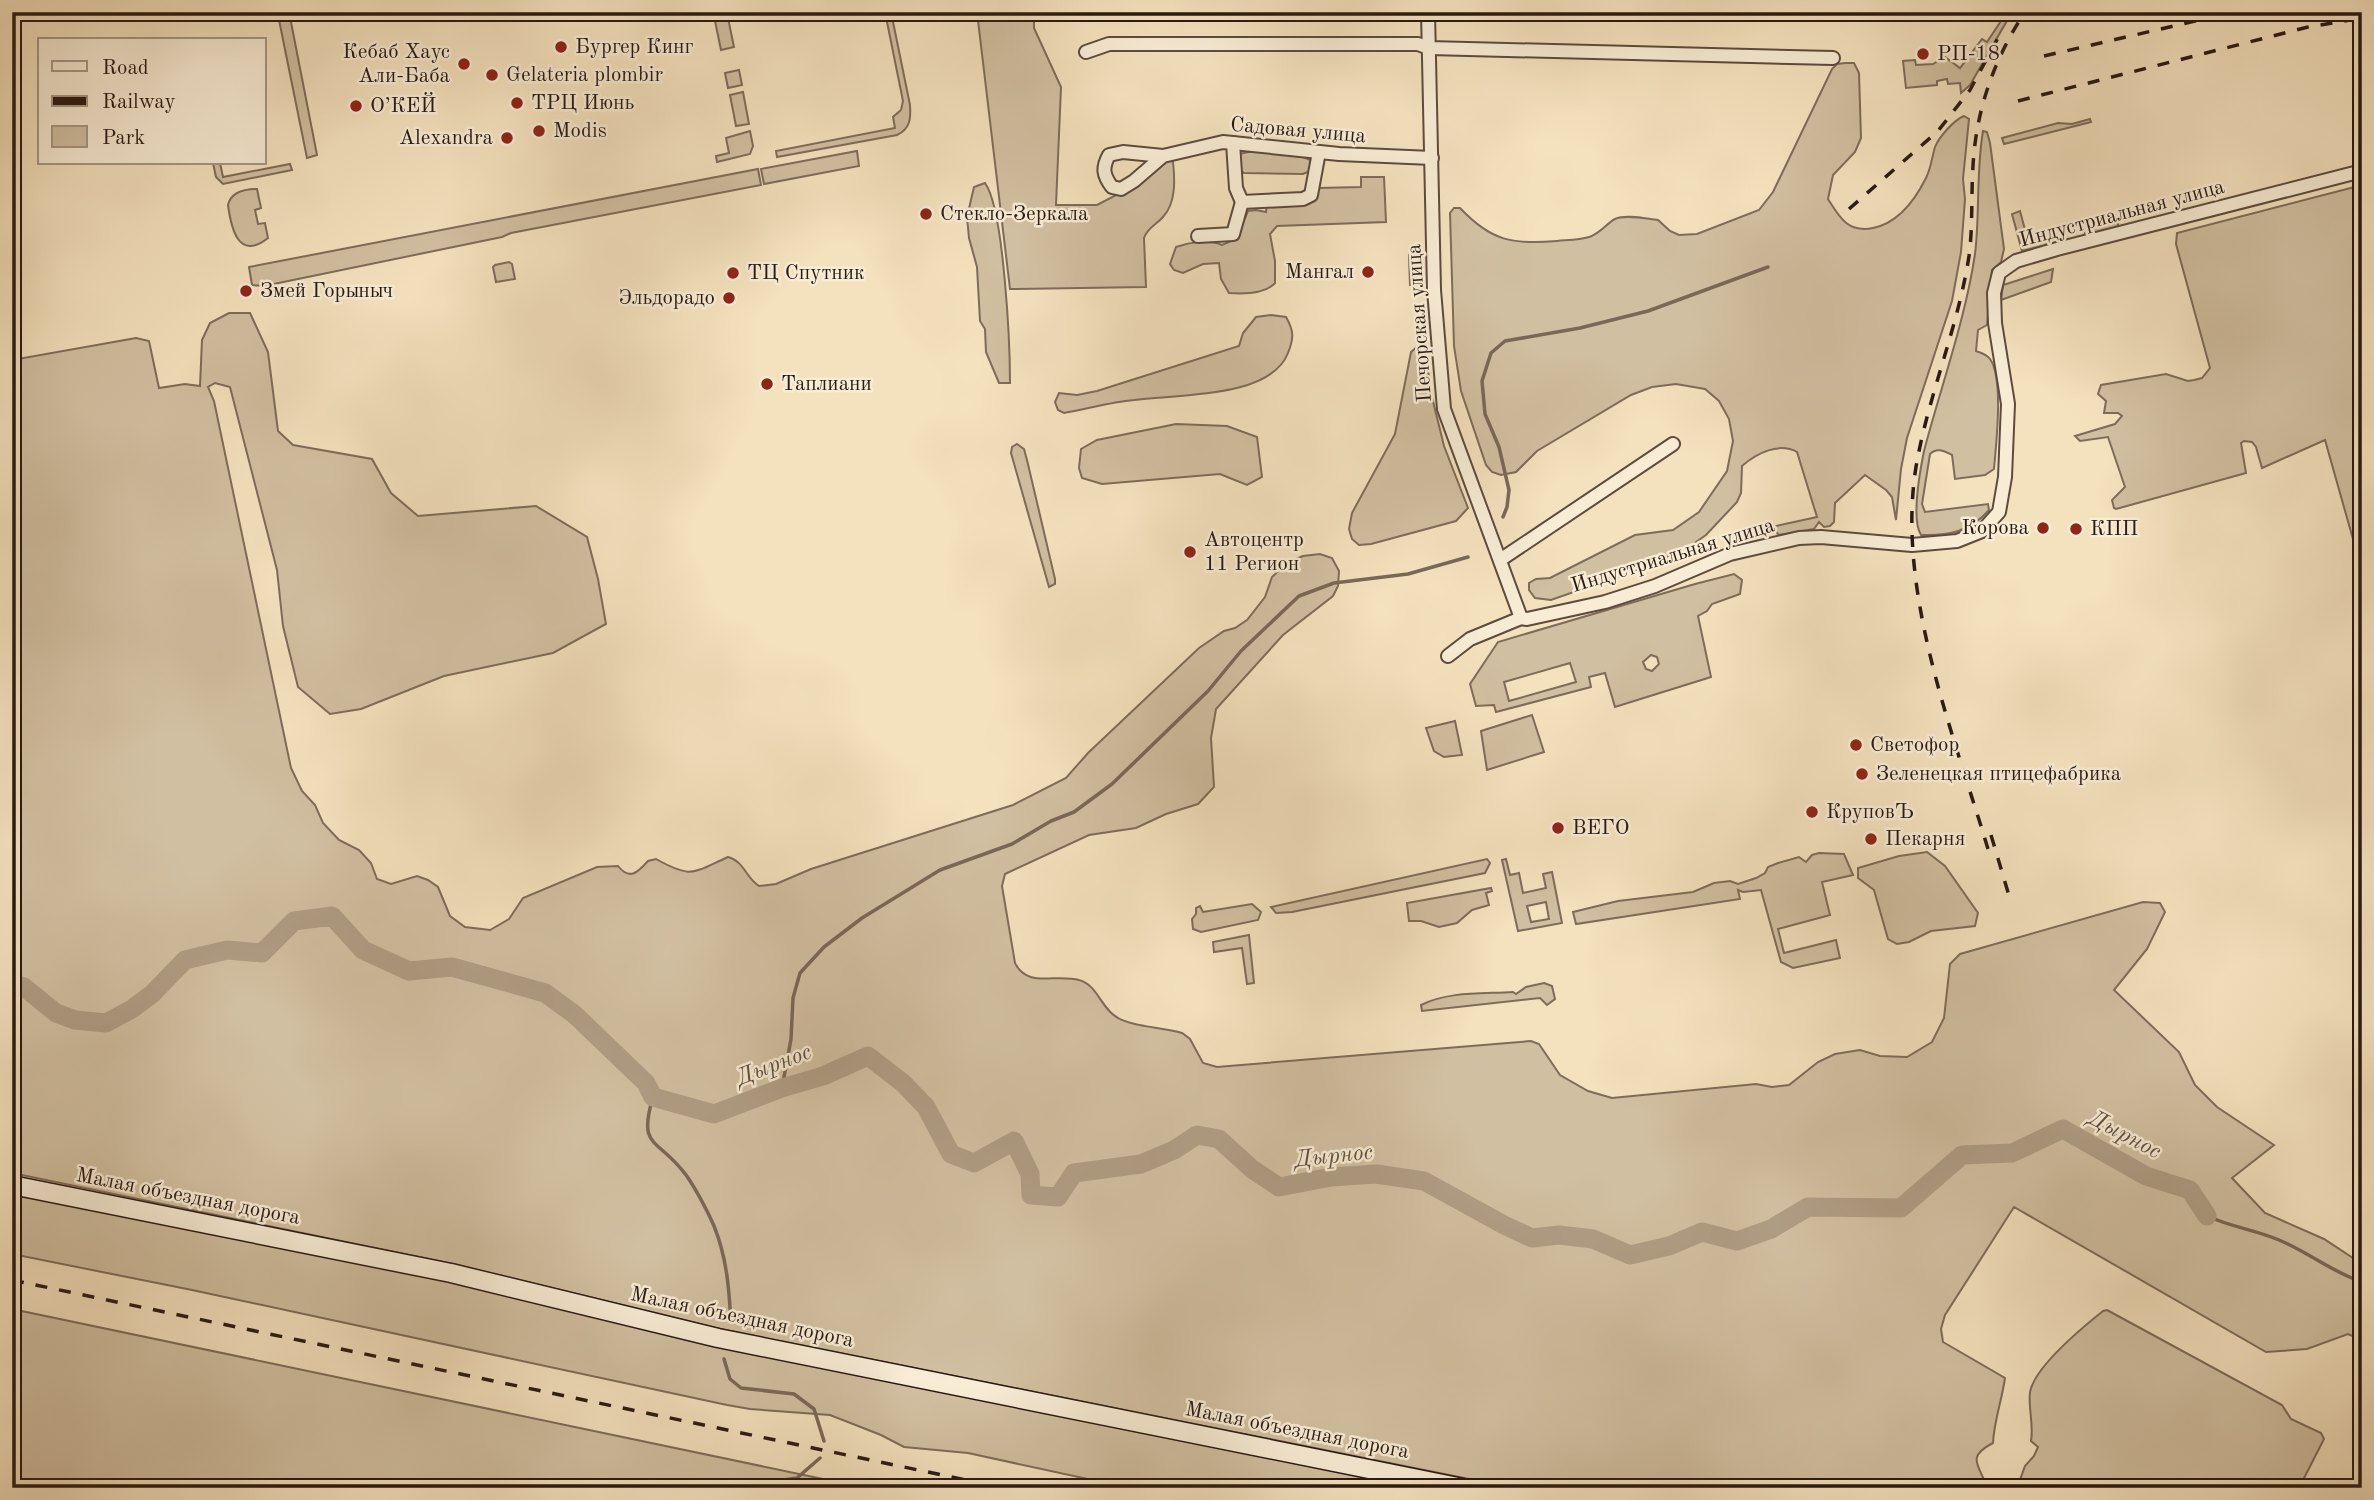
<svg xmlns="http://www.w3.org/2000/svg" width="2374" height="1500" font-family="'Old Standard TT',serif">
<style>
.green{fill:#d1bfa1;stroke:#7d6c5a;stroke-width:2;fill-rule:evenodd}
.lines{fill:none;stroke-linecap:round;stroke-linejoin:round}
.stream{stroke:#796857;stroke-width:3.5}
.river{stroke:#af9d84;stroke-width:19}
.street-casing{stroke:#5c4b3e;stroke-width:16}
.secondary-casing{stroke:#291913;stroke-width:21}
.street{stroke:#f8ecd5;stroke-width:12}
.secondary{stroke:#f8ecd5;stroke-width:18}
.rail{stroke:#291913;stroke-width:3.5;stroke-dasharray:12 12;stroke-linecap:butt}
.poi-dot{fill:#8f2418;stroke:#f8ecd5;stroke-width:2.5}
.labels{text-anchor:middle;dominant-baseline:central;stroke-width:5;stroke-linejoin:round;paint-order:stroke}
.poi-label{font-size:21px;fill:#291913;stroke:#f8ecd5;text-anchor:start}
.street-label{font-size:21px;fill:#291913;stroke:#f8ecd5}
.water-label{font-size:23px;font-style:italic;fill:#5f4e40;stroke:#f8ecd5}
</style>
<rect width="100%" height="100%" fill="#f4e1be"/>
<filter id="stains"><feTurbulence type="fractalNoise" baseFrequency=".00286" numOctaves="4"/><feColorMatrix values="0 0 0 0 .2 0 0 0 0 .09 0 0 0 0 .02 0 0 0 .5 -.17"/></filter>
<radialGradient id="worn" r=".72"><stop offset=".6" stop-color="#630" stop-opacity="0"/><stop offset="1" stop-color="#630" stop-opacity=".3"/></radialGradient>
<g class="green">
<path d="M885,12H891L910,105C911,119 910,129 897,135L777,157L776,151L895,128L893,117L901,110L903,101Z"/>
<path d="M977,12H1034V28L1061,87L1056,205H1097L1128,189L1169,159L1173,162C1175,180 1176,203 1163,217C1156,225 1147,228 1144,238L1146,287L1010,289Z"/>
<path d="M2007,12H2012L1970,85L1961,93L1960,83L1948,84L1947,79L1937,81V85L1906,88L1903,61L1915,60L1916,65L1933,64L1945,57L1960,68L1982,39L1987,42Z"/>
<path d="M290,17L317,155L307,158L279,20Z"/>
<path d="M728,18L734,47L721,50L715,21Z"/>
<path d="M1846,63H1854L1859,73L1861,138L1855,152L1833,175L1828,199C1840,218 1848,233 1873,228C1898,223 1915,200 1926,178C1931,168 1932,157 1935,147C1939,137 1954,120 1964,116L1969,119L1963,179L1965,199L1961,252L1952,301L1907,438L1901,469L1896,520L1892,497L1886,490L1865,475L1835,503L1834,522L1830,526L1824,527L1819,522L1814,529L1779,535L1775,531L1776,526L1817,517L1797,452C1779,442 1757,453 1742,466L1741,493L1737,502L1706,535L1689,547L1642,568L1551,600L1535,598L1529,590V583L1536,579L1550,578L1635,535L1673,530L1699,512L1727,471L1733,441L1729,419L1719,401L1705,389L1676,384L1652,387L1631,395L1537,451L1516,472L1501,475L1492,472L1486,465L1461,391L1454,346L1450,213L1454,208H1460C1491,241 1513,245 1557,241C1567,240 1579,240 1589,237C1600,234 1607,223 1615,219C1626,214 1647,219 1658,220L1670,231L1679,235L1697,234L1759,210L1773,192L1832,69L1837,64Z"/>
<path d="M739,70L742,85L728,88L725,73Z"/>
<path d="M743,92L749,124L736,126L730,95Z"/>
<path d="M2090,119L2091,122L2004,144L2002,138L2058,123L2072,124Z"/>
<path d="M750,131L753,146L750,154L717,162L716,156L729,153L726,138Z"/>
<path d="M1983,131L1987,132L1990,143L2004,249L2001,262L1992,270L1987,325L1978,330L1976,351C1981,353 1986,354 1990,359C2004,378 1996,445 1994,469L1985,475L1955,479L1952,455C1944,451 1937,447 1930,454L1922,504L1925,512L1988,504L1989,510C1971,531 1949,536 1921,535C1911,519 1920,471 1924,451C1941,386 1965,321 1975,254C1980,213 1976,172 1983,131Z"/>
<path d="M857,151L859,166L764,184L761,169Z"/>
<path d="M1253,151L1303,157L1313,161L1310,171L1303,174L1244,173L1239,169V154Z"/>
<path d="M213,163H220L223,177L290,164L292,170L223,184L216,177Z"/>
<path d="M758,169L761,185L511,233L502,237L264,286L252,285L249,267Z"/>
<path d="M1361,177H1384L1386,222L1277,226L1270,234L1275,261V283C1265,294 1243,294 1229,293L1221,279L1219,263L1203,264L1183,273L1174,270L1170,264L1176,247C1190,242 1209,239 1222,245L1236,239L1248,211L1256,210L1266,212L1267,204L1318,188L1361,187Z"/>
<path d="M985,183C1004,209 1010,345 1010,383H999L986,352L985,329L980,321L977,267L969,238L967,217L974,187Z"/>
<path d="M2362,185V571L2325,440L2262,468L2256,447L2252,442L2244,441L2241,443L2246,473L2116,509L2114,508L2112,500L2125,487L2108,437L2080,441L2075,436L2115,424L2122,416L2118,413H2104L2106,401L2098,394L2101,385L2166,374L2188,381L2194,380L2202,378L2210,368L2176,244L2177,233Z"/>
<path d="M257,189L261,208L255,210L258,224L265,223L268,238C238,262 231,227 228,205C231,192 245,189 257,189Z"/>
<path d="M2020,211L2028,241L2045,237L2047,245L2022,251L2012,214Z"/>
<path d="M2117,221L2119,228L2086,237L2084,230Z"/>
<path d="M1422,254L1423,285H1410L1409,255Z"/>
<path d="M509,262L512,264L515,279L496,282L493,267L495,265Z"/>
<path d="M2053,269L2051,282L2001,300L2003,285Z"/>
<path d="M229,313H250L268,352L278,431L293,445L372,459L391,493L418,516L536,506L587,537L598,579L606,624L553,653L444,676L361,709L330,714L298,687L283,626L277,570L230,387L215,383L208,387L214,401L291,768L302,791L315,805L323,823L339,840L359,850L371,863L377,879L391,884L417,876L428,880L438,887L450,916L465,927L490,930L509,919L523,898L597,867L618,866C630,881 638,872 648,861L656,859C692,879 692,873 728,857C744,861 746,878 759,886L776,884L811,869L1013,805L1066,778L1088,753L1199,648L1224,631L1235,628L1247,620L1265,597L1272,577L1288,562L1303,556L1320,554L1332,558L1339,571L1338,586L1333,596L1283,635L1216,709L1211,738L1214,787L1198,804L1166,814L1136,828L1089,835L1005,874L1002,886L1015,963C1028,989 1055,973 1079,980C1098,985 1101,1009 1118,1018C1133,1027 1163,1027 1182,1033L1190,1039L1203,1063L1217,1067L1531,1041L1539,1044L1560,1075L1588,1091L1612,1098L1756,1084L1772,1087L1789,1085L1818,1062L1835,1054L1860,1050L1880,1056L1907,1057L1932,1042L1944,1018L1950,964L1960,954L2143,902L2160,903L2165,912L2147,949L2114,990L2179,1052L2195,1085L2217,1107L2274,1145L2232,1178L2265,1213L2324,1239L2362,1264V1340L2348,1334L2307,1349L2266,1352L2014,1207L1945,1315L1941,1329L1943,1342L2005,1378C2002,1400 1994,1421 1993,1443C1964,1458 1981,1466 1987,1488H1514L720,1329L453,1264L12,1173V586C21,563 22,552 12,528V360L136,338L149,341L159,388L185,384L200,386L202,340L210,323Z"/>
<path d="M1271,315L1286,317C1294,331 1294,338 1288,353C1270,399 1176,394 1134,400C1111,402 1087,409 1064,413L1058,410L1055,402L1059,393L1077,395L1097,391L1239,346L1243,333L1256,317Z"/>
<path d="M1425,340L1430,389L1444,446L1468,508L1456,521L1371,544L1359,545L1352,539L1349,529L1352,513L1395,434L1411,352Z"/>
<path d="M1176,424L1227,426L1257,437L1262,477L1247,485L1220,474L1102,484L1082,478L1079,468L1081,449L1097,440Z"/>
<path d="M1017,444L1024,449L1027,460L1055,579V584L1049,587L1011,453L1012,447Z"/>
<path d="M1734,574L1742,580L1740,594L1712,604L1707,611L1698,616L1711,677L1615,707L1605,673L1589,677L1591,687L1496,712L1494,705L1476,706L1470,684L1498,642L1695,584ZM1651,655L1657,657L1659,664L1652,671L1646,669L1643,662ZM1570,663L1576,682L1509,701L1504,682Z"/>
<path d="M1532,715L1544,752L1487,770L1481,731Z"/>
<path d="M1455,721L1462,755L1444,757L1434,751L1426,728Z"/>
<path d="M1927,852L1945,866L1978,913L1975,926L1931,931L1909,942L1897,944L1888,939L1874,890L1858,878V868L1899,856Z"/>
<path d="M1819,853L1844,854L1853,875L1822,882L1830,915L1778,929L1784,953L1836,940L1840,958L1793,968L1781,962L1761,890L1743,892L1738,890L1740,899L1576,924L1573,912L1618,901L1693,892L1714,883L1730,881L1738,884L1756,878L1765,873L1768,867L1778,863L1799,857L1806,862L1812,855Z"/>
<path d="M1487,859L1490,863L1485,873L1292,912L1276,913L1271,907Z"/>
<path d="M1506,859L1510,875L1519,873L1523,893L1546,888L1543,874L1552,872L1562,923L1518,931L1502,860ZM1546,902L1549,919L1531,922L1527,906Z"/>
<path d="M1491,888L1492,891L1486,893L1489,905L1472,910L1457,923L1439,927L1421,921H1409L1407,903Z"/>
<path d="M1252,904L1261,912L1258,920L1201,932L1193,929L1192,919L1196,914V908L1200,906L1203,912Z"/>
<path d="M1249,935L1254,983L1247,984L1242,948L1214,952L1213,942Z"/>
<path d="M1544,983L1552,986L1555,999L1547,1005L1540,998L1422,1011L1421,1005C1449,991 1483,994 1513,992L1516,994L1526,987Z"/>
<path d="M12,1192L450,1281L1437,1488H1147L1126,1482L1097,1481L968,1453L904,1447L881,1435L830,1415L750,1409L727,1405L192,1290L12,1254Z"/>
<path d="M12,1309L866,1488H12Z"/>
<path d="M2107,1310L2282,1405L2291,1419L2321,1433L2324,1439L2299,1488H2017L2025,1466L2034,1456L2038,1447L2031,1441C2034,1425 2028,1408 2030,1392C2035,1366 2083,1327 2103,1311Z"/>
</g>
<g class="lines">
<g class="stream">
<path d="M1503,517L1507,507L1509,490L1499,447L1485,414L1482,381L1491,353L1505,341L1580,328L1648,311L1768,267"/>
<path d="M782,1088L791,1039L793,998L800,973L824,947L862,918L940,870L1012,844L1051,821L1074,812L1112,784L1208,691L1241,651L1299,596L1334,583L1408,574L1468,557"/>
<path d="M653,1097C638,1147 656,1138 682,1170C692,1181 708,1212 714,1226C727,1258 729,1289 731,1322"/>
<path d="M2207,1216C2231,1227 2256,1230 2279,1240C2308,1252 2332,1272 2362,1282"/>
<path d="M724,1359L730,1379L741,1388L794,1394L814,1409L824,1441"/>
<path d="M734,1488L749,1481L770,1482L797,1478L820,1458"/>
</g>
<path class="river" d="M12,983L24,987L56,1013L75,1020L106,1023L132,1009L152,994L185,960L227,950L262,953L294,921L332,916L363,950L409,971L452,967L545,993L574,1014L646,1083L653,1097L714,1114L782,1088L823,1076L868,1056L903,1083L926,1107L951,1154L974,1163L1014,1141L1030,1174L1031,1195L1058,1197L1074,1173L1141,1164L1174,1150L1197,1135L1219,1139L1252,1169L1279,1187L1331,1177L1376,1174L1424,1181L1504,1225L1532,1238L1559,1235L1593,1239L1630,1255L1669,1246L1702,1232L1737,1241L1771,1229L1808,1207L1901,1208L1962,1155L2012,1153L2063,1129L2146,1176L2190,1190L2207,1216"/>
<defs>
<g id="street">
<path d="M1428,12L1434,290L1444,409L1521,618L1527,619L1605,602L1655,586L1730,554L1799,538L1821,537L1912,545L1957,541L1982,531L1999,512L2005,477L2008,404L1995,323L1994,293L1999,273L2016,261L2057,249L2362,171"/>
<path d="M1086,52L1109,44H1418L1429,48L1833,58"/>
<path d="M1233,143L1236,188L1242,202L1303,199L1311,195L1319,152"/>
<path d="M1163,156L1134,181L1121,189L1112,187C1103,175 1102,168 1109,155L1123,152L1163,156L1223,142L1339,154L1432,158"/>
<path d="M1198,236L1233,234L1242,202"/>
<path d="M1500,560L1673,444"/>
<path d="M1448,656L1470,639L1521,618"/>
</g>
<path id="secondary" d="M12,1185L451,1273L718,1338L1463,1488"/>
</defs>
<use href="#street" class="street-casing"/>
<use href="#secondary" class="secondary-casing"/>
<use href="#street" class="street"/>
<use href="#secondary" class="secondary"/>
<g class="rail">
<path d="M2044,56L2234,12"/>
<path d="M2018,101L2308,27L2362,18"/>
<path d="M1849,209L1938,131L1970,90L1999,36"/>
<path d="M1991,835L2010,899"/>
<path d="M1988,849C1953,732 1896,591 1916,467C1928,396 1958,328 1969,256C1973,226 1971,196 1973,166C1976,110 1994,59 2025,12"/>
<path d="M12,1280L1004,1488"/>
</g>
</g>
<g class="poi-dot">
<circle cx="561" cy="47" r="7"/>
<circle cx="1923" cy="54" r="7"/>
<circle cx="464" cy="64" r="7"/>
<circle cx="492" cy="75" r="7"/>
<circle cx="517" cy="103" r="7"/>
<circle cx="356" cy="106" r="7"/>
<circle cx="539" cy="131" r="7"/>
<circle cx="507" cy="138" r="7"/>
<circle cx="926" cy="214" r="7"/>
<circle cx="1368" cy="272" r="7"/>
<circle cx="733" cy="273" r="7"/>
<circle cx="246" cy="291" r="7"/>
<circle cx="729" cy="298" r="7"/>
<circle cx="767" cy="384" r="7"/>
<circle cx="2043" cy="528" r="7"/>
<circle cx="2076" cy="529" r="7"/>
<circle cx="1190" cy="552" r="7"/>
<circle cx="1856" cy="745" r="7"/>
<circle cx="1862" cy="774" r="7"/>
<circle cx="1812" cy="812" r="7"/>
<circle cx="1558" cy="828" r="7"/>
<circle cx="1871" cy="839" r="7"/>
</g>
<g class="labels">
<g class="poi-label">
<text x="575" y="47">Бургер Кинг</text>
<text x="450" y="52" text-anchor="end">Кебаб Хаус<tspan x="450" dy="24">Али-Баба</tspan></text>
<text x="1937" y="54">РП-18</text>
<text x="506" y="75">Gelateria plombir</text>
<text x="531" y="103">ТРЦ Июнь</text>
<text x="370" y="106">О’КЕЙ</text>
<text x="553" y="131">Modis</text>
<text x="493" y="138" text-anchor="end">Alexandra</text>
<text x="940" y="214">Стекло-Зеркала</text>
<text x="1354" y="272" text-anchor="end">Мангал</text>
<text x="747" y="273">ТЦ Спутник</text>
<text x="260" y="291">Змей Горыныч</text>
<text x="715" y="298" text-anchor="end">Эльдорадо</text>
<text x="781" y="384">Таплиани</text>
<text x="2029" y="528" text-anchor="end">Корова</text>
<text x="2090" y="529">КПП</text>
<text x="1204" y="540">Автоцентр<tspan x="1204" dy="24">11 Регион</tspan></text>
<text x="1870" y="745">Светофор</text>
<text x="1876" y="774">Зеленецкая птицефабрика</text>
<text x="1826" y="812">КруповЪ</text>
<text x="1572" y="828">ВЕГО</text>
<text x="1885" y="839">Пекарня</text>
</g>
<g class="street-label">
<text transform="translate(1298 131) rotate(5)">Садовая улица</text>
<text transform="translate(2122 214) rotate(-15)">Индустриальная улица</text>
<text transform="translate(1420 323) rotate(-94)">Печорская улица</text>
<text transform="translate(1673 556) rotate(-17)">Индустриальная улица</text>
<text transform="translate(188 1197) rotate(11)">Малая объездная дорога</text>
<text transform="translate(742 1318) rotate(12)">Малая объездная дорога</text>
<text transform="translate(1297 1431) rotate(11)">Малая объездная дорога</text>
</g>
<g class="water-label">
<text transform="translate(774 1065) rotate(-21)">Дырнос</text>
<text transform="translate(2125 1135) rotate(28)">Дырнос</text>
<text transform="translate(1334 1156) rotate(-6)">Дырнос</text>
</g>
</g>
<rect width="2374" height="1500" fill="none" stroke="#f4e1be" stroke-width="42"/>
<rect x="14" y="14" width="2346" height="1472" fill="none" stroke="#291913" stroke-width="3.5"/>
<rect x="21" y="21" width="2332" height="1458" fill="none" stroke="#291913" stroke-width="2"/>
<rect x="38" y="38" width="228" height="126" fill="#f8ecd5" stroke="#a59887" stroke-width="2"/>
<rect x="52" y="61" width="35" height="10" fill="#f8ecd5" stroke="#a59887" stroke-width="2"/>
<text x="102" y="74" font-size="21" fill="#291913">Road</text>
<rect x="52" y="96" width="35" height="10" fill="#291913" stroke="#a59887" stroke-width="2"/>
<text x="102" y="108" font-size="21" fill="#291913">Railway</text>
<rect x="52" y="126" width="35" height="21" fill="#d1bfa1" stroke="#a59887" stroke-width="2"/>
<text x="102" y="144" font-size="21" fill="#291913">Park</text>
<rect width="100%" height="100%" filter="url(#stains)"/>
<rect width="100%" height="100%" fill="url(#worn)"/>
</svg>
